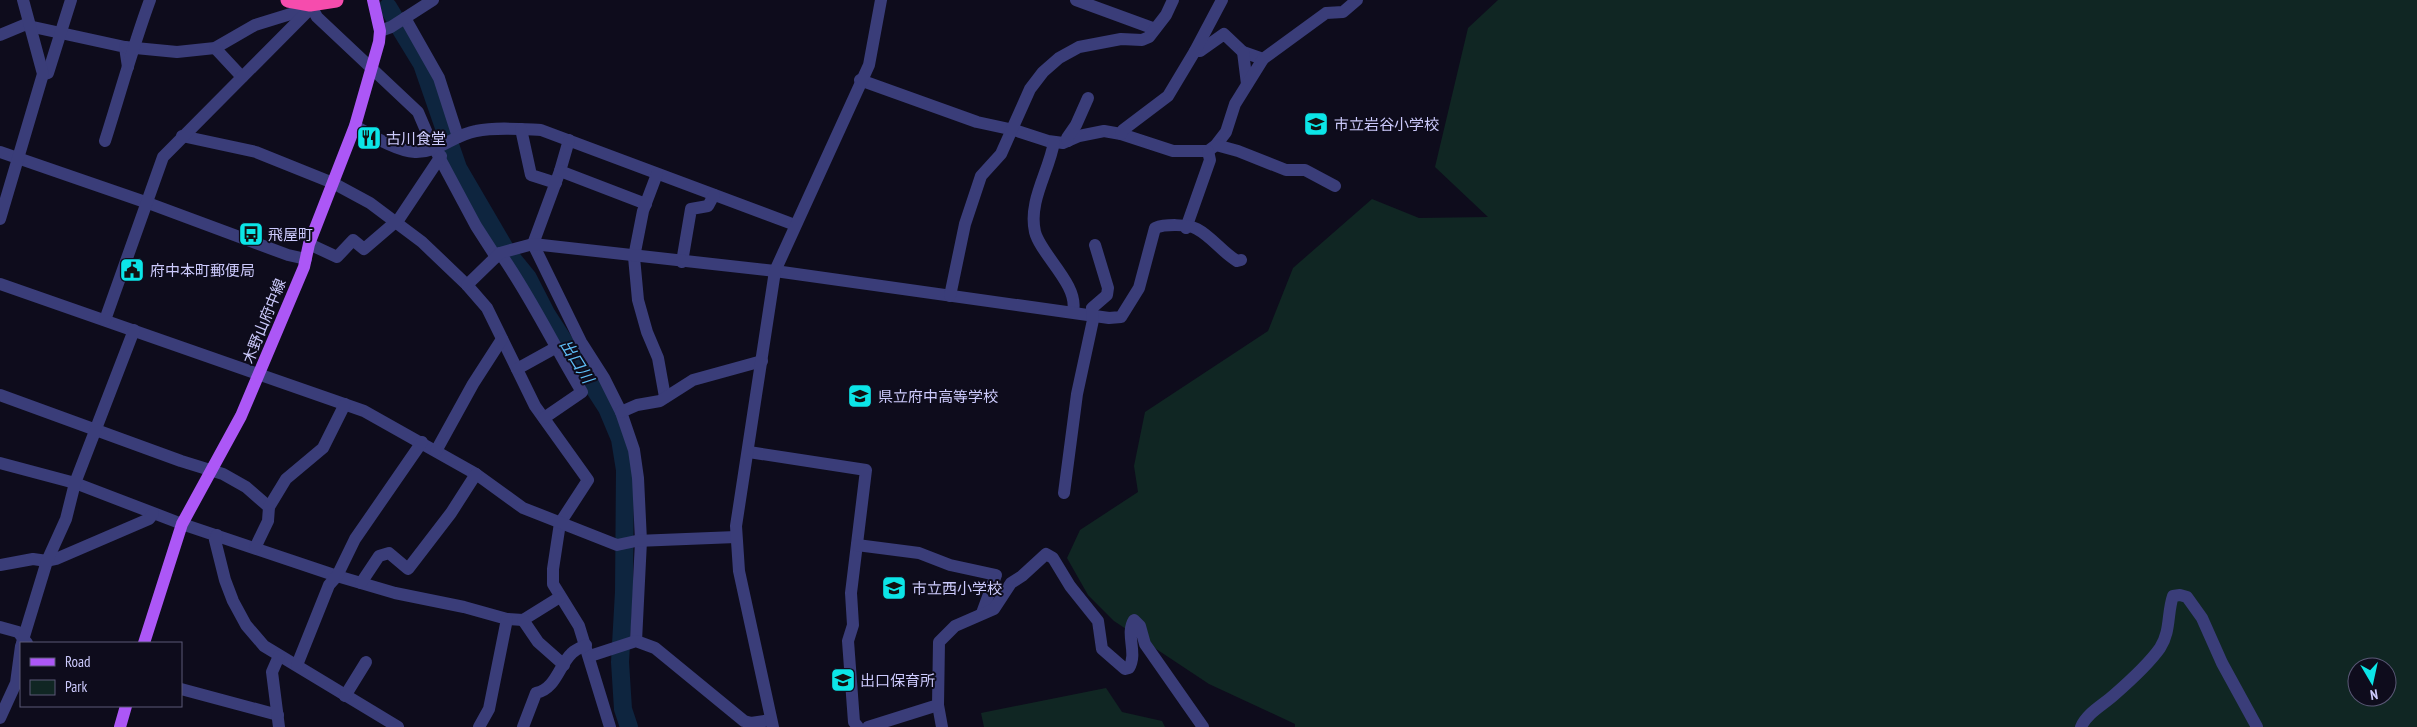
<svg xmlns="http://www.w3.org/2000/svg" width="2417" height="727" font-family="'PT Sans Narrow','Noto Sans JP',sans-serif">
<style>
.green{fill:#102623;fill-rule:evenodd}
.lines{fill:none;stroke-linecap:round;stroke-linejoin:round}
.river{stroke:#0e253f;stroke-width:18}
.minor{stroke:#3a3d79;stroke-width:12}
.major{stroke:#ac57f6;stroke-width:12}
.highway{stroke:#f64cad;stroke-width:15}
.labels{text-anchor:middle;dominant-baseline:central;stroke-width:4;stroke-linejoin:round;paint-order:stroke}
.poi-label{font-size:15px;fill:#cccafc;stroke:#0e0c1c;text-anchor:start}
.street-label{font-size:15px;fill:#cccafc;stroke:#0e0c1c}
.water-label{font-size:16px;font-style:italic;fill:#5ebef7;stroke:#0e0c1c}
</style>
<rect width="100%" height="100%" fill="#0e0c1c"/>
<g class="green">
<path d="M1498,0H2417V727H1295V724L1209,684L1114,621L1088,595L1067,558L1080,530L1138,492L1134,466L1145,412L1268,331L1293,268L1372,199L1419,218L1488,217L1435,167L1468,28ZM2357,667H2387V697H2357Z"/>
<path d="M1106,688L1122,712L1162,721L1165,727H984L981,713Z"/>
</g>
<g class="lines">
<g class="river">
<path d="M388,7L394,17"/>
<path d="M400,28L422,64L458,168L507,252L528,278L547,315L607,408L620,439L625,470L624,592L620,662L623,709L629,727"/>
</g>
<g class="minor">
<path d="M1076,0L1155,29"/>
<path d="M308,1L317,17L418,112L430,140L476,226L496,257"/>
<path d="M405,18L439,78L458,137"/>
<path d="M380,31L391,27L433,0"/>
<path d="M0,35L24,25L125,47L128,67"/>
<path d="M125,47L177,52L215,48L255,25L297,12L308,6"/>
<path d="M215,48L242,77"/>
<path d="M1195,51H1200L1224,34L1243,52L1263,59"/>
<path d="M1243,52L1247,84"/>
<path d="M43,74L48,73L71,0"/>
<path d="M860,80L977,122L1014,130L1048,141L1063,143L1079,136L1104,131L1121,134L1173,151H1208L1216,145L1226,132L1235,104L1263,59L1326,13L1343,12L1357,0"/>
<path d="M355,126C371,135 396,151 415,152C438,153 453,135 476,131C496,127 520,129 541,130L795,225"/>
<path d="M521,129L531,175L556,183"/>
<path d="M1121,134L1123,130L1168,96L1195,51L1222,0"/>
<path d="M182,136L256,152L333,183L370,203L422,242L467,285L487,308L535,406L588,480L560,523L553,569V584L579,626L610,727"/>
<path d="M569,140L560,171L533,244L581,342L604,378L621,412L634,450L638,478L641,541L636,641"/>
<path d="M105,141C120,94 133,46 150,0"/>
<path d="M1068,141L1067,138L1076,125L1088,98"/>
<path d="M1054,142C1049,172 1028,201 1035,232C1041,255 1079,285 1073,311"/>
<path d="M1216,145L1238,151L1286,170H1305L1335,186"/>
<path d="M0,152L148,203L288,255L306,259"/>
<path d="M560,171L646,204"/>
<path d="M657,174L643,211L634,257L638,300L647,332L658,358L665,397"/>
<path d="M0,219L43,74L23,0"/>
<path d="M1186,228L1210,160L1208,151"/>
<path d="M309,244L337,257L353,240L364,249L399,219L441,156"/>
<path d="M500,253C531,297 554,346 582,392L544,418"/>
<path d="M682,262L691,209L708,206L714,195"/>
<path d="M0,284L364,411L476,474L523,508L617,545L636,541L736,537"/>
<path d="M467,285L500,253L533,244L775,271L1109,318L1121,317L1139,288L1155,228C1165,224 1188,224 1197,229C1212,237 1222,252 1237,261L1241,260"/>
<path d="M950,296L965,224L981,176L1001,154L1030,89L1043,72L1059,58L1079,47L1121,39L1142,40L1149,37L1166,15L1173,0"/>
<path d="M105,320L163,157L307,12L313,0"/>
<path d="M517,369L555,348"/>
<path d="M0,395L181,461L223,474L246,487L269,507"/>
<path d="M621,412L637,405L660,401L693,380L762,361"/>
<path d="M436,451L473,384L502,339"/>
<path d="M749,452L866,470L851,593L853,625L848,641L854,722L858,727"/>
<path d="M0,463L75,483L182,524L337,576L395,593L464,607L507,619L523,620L560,597"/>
<path d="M1064,493L1077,394L1093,320L1092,308L1107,295L1108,288L1095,245"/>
<path d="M217,535L215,540L225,580L233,601L246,625L264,646L398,727"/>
<path d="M857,545L919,553L950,565L996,575L982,613"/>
<path d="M255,548L268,521L269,507L286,479L323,448L345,404"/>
<path d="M0,565L33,559L47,561L56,559L149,519L153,514"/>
<path d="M361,583L379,556L389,553L408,569L451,513L476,474"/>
<path d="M523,620L538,642L564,665"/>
<path d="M0,627L18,632L27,643"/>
<path d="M22,643L47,561L66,519L75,483L134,330"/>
<path d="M590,656L636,641L655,648L744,721L751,723L771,720"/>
<path d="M297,665L329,585L337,576L355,539L422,442"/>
<path d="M181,689L278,715"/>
<path d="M345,696L366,662"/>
<path d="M938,705L942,727"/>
<path d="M0,718L16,683L21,646"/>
<path d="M279,727L272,672L279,656"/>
<path d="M479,727L489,709L507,619"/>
<path d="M523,727L536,693C556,689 559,665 572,653C576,649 582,647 586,645"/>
<path d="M773,727L739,571L736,526L775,271L869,65L881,0"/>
<path d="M868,727L938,705L939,642L955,626L994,609L1011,583L1022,576L1046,554L1053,558L1070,586L1098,621L1102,649L1125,669L1129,668C1138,653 1125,634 1134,620L1140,626L1145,644L1203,727"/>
<path d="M2081,727C2087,713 2103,705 2114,695C2130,681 2148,665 2160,648C2171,631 2167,613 2173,596L2180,595L2187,597L2202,618L2222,663L2257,727"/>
</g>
<g class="major">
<path d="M144,643L182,524L241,416L304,267L309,244L355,126L379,42L380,31L373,0"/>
<path d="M120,727L126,706"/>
</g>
<path class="highway" d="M288,0L310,4L336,0"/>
</g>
<defs>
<symbol id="school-square" viewBox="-11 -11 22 22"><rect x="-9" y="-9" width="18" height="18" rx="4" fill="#0ce5e7" stroke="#0e0c1c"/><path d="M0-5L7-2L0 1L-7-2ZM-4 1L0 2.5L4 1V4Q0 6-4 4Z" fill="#111"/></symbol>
<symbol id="restaurant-square" viewBox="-11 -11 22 22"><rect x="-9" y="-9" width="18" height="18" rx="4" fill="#0ce5e7" stroke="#0e0c1c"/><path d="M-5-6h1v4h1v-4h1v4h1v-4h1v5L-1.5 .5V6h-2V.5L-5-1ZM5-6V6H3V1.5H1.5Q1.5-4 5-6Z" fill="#111"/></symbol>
<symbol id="bus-square" viewBox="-11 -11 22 22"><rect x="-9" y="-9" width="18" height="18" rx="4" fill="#0ce5e7" stroke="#0e0c1c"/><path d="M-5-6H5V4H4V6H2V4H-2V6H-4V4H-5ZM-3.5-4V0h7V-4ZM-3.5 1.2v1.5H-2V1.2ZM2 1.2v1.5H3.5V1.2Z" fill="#111"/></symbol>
<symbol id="civic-square" viewBox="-11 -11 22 22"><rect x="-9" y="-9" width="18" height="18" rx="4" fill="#0ce5e7" stroke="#0e0c1c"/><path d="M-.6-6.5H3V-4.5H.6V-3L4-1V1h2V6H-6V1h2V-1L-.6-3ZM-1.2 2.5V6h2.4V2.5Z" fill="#111"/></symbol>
</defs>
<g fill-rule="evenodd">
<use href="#school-square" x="1302" y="110" width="28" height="28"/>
<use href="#restaurant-square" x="355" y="124" width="28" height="28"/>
<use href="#bus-square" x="237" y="220" width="28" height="28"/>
<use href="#civic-square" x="118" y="256" width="28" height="28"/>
<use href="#school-square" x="846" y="382" width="28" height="28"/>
<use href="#school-square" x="880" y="574" width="28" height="28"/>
<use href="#school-square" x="829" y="666" width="28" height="28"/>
</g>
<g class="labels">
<g class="poi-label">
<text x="1334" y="124">市立岩谷小学校</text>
<text x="386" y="138">古川食堂</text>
<text x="268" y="234">飛屋町</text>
<text x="150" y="270">府中本町郵便局</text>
<text x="878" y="396">県立府中高等学校</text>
<text x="912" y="588">市立西小学校</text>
<text x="860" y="680">出口保育所</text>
</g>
<g class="street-label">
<text transform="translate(264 321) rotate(-68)">木野山府中線</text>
</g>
<g class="water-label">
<text transform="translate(577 361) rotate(58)">出口川</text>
</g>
</g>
<rect x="20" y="642" width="162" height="65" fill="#0e0c1c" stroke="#5a5876"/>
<rect x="30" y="658" width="25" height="8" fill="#ac57f6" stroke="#5a5876"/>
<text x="65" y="667" font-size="15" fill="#cccafc">Road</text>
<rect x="30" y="680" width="25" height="15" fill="#102623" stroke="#5a5876"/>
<text x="65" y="692" font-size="15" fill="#cccafc">Park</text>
<g transform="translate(2372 682) rotate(171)"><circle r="24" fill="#0e0c1c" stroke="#5a5876"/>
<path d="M0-4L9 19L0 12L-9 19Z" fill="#0ce5e7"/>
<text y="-8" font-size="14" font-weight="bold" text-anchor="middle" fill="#cccafc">N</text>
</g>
</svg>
